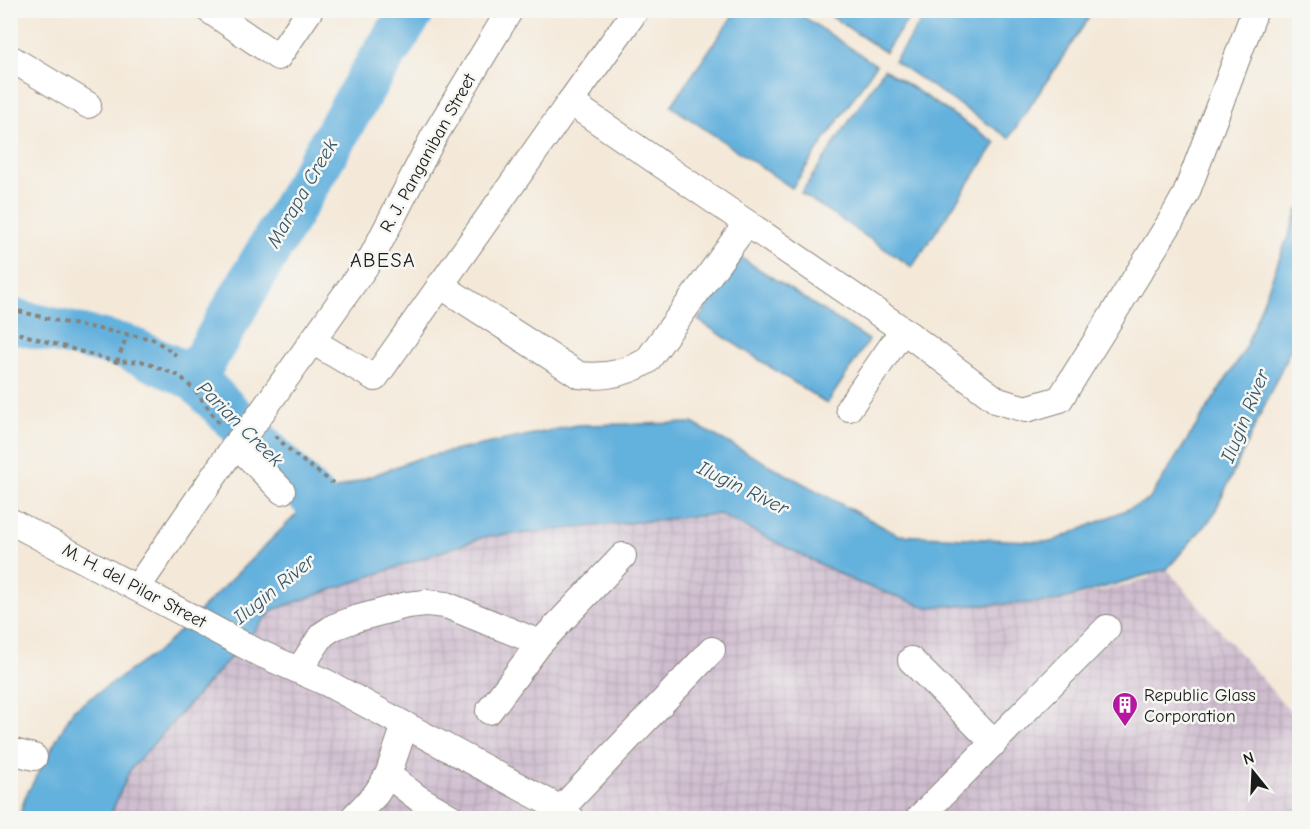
<svg xmlns="http://www.w3.org/2000/svg" width="1310" height="829" font-family="'Comic Neue',sans-serif">
<style>
.industrial{fill:url(#industrial-grid)}
.water{fill:#64b1dd;stroke:#40667c;stroke-width:1.5}
.lines{fill:none;stroke-linecap:round;stroke-linejoin:round}
.river{stroke:#64b1dd;stroke-width:45}
.minor-casing{stroke:#88827a;stroke-width:28}
.path{stroke:#88827a;stroke-width:4;stroke-dasharray:4.5 4.5;stroke-linecap:butt}
.minor{stroke:#fff;stroke-width:26}
.labels{text-anchor:middle;dominant-baseline:central;stroke-width:5;stroke-linejoin:round;paint-order:stroke}
.street-label{font-size:18px;fill:#1c1c1c;stroke:#f6f6f2}
.poi-label{font-size:18px;fill:#1c1c1c;stroke:#f6f6f2;text-anchor:start}
.water-label{font-size:20px;font-style:italic;fill:#395869;stroke:#f6f6f2}
.neighbourhood-label{font-size:20px;letter-spacing:1.5px;fill:#1c1c1c;stroke:#f6f6f2}
</style>
<defs>
<pattern id="industrial-grid" width="8" height="8" patternUnits="userSpaceOnUse" patternTransform="scale(1.5)"><rect width="8" height="8" fill="#cfbdcf"/><path d="M0 4h8M4 0v8" fill="none" stroke="#b1a2b1"/></pattern>
</defs>
<rect width="100%" height="100%" fill="#f6f6f2"/>
<filter id="ink" filterUnits="userSpaceOnUse"><feTurbulence type="fractalNoise" baseFrequency=".0167" numOctaves="2"/><feDisplacementMap in="SourceGraphic" scale="12" xChannelSelector="R" yChannelSelector="G"/><feConvolveMatrix kernelMatrix="1 2 1 2 8 2 1 2 1" color-interpolation-filters="sRGB"/></filter>
<filter id="wash" filterUnits="userSpaceOnUse"><feTurbulence type="fractalNoise" baseFrequency=".008" numOctaves="4" result="noise"/><feDisplacementMap in="SourceGraphic" scale="24" xChannelSelector="R" yChannelSelector="G"/><feGaussianBlur stdDeviation="1.35" result="paint"/><feColorMatrix in="noise" values="0 0 0 0 0 0 0 0 0 0 0 0 0 0 0 0 0 1.4 0 .05"/><feComposite in="paint" operator="in"/></filter>
<g filter="url(#wash)">
<rect width="100%" height="100%" fill="#f4e9d9"/>
<path class="industrial" d="M719,514L856,582L926,607L1053,602L1142,581L1167,569L1299,722V818H109L130,770L273,610L484,537Z"/>
<g class="water">
<path d="M1081,10L1090,16L1009,138L894,61L928,11Z"/>
<path d="M736,11H795L876,65L792,188L671,106Z"/>
<path d="M823,11H914L885,52Z"/>
<path d="M884,69L996,143L912,267L801,193Z"/>
<path d="M1299,208V331L1213,516L1167,569L1053,602L926,607L856,582L719,514L484,537L273,610L130,770L109,818H19L25,797L73,710L161,649L313,498L419,458L577,425L692,423L898,535L1051,542L1149,500L1244,351Z"/>
<path d="M740,257L869,340L827,404L698,320Z"/>
</g>
<g class="lines">
<g class="river">
<path d="M10,320L126,347L194,378L313,498L340,536"/>
<path d="M194,378L369,78L413,10"/>
</g>
</g>
</g>
<g filter="url(#ink)">
<g class="lines">
<defs>
<g id="minor">
<path d="M209,10L278,57L310,10"/>
<path d="M636,10L570,102L903,330L998,401L1026,409L1060,399L1171,221L1186,194L1255,10"/>
<path d="M10,58L88,105"/>
<path d="M440,285L579,375C604,378 625,374 647,361L747,223"/>
<path d="M312,341L375,378L570,102"/>
<path d="M849,408L903,330"/>
<path d="M236,444L282,491"/>
<path d="M10,521L257,652L327,683L561,809L571,818"/>
<path d="M137,588L236,444L254,423L372,257L433,138L510,10"/>
<path d="M911,660L994,743"/>
<path d="M299,670L322,635L334,627L355,619L407,605L426,603L446,605L540,643L623,556"/>
<path d="M489,711L540,643"/>
<path d="M10,751L34,757"/>
<path d="M388,775L418,798L452,818"/>
<path d="M561,809L712,650"/>
<path d="M353,818L376,794L388,775L405,725"/>
<path d="M919,818L1107,628"/>
</g>
</defs>
<use href="#minor" class="minor-casing"/>
<g class="path">
<path d="M10,309L62,322L153,339L176,355"/>
<path d="M10,331L117,362L141,361L180,376L197,393L220,424"/>
<path d="M117,362L127,335"/>
<path d="M275,436L296,456L333,483"/>
</g>
<use href="#minor" class="minor"/>
</g>
</g>
<defs>
<symbol id="building-pin" viewBox="-11 -11 22 30"><path d="M0 17L-7.5 6A9.5 9.5 0 1 1 7.5 6Z" fill="#b5179e" stroke="#f6f6f2"/><path d="M-4-6H4V6H1V3H-1V6H-4ZM-2.5-4.3h1.7v1.8h-1.7ZM.8-4.3h1.7v1.8H.8ZM-2.5-1h1.7V.8h-1.7ZM.8-1h1.7V.8H.8Z" fill="#fff"/></symbol>
</defs>
<g fill-rule="evenodd">
<use href="#building-pin" x="1110" y="690" width="30" height="40"/>
</g>
<g class="labels">
<g class="street-label">
<text transform="translate(428 153) rotate(-61)">R. J. Panganiban Street</text>
<text transform="translate(134 586) rotate(28)">M. H. del Pilar Street</text>
</g>
<g class="poi-label">
<text x="1144" y="695">Republic Glass<tspan x="1144" dy="21">Corporation</tspan></text>
</g>
<g class="water-label">
<text transform="translate(302 193) rotate(-60)">Marapa Creek</text>
<text transform="translate(1245 416) rotate(-68)">Ilugin River</text>
<text transform="translate(240 424) rotate(45)">Parian Creek</text>
<text transform="translate(743 488) rotate(26)">Ilugin River</text>
<text transform="translate(274 589) rotate(-39)">Ilugin River</text>
</g>
<g class="neighbourhood-label">
<text x="383" y="260">ABESA</text>
</g>
</g>
<rect width="1310" height="829" fill="none" stroke="#f6f6f2" stroke-width="36"/>
<g transform="translate(1253 772) rotate(342)" stroke="#f6f6f2" stroke-width="4.5" paint-order="stroke">
<path d="M0-4.5L10 22L0 15L-10 22Z" fill="#1c1c1c"/>
<text y="-9" font-size="16" font-weight="bold" text-anchor="middle" fill="#1c1c1c">N</text>
</g>
</svg>
